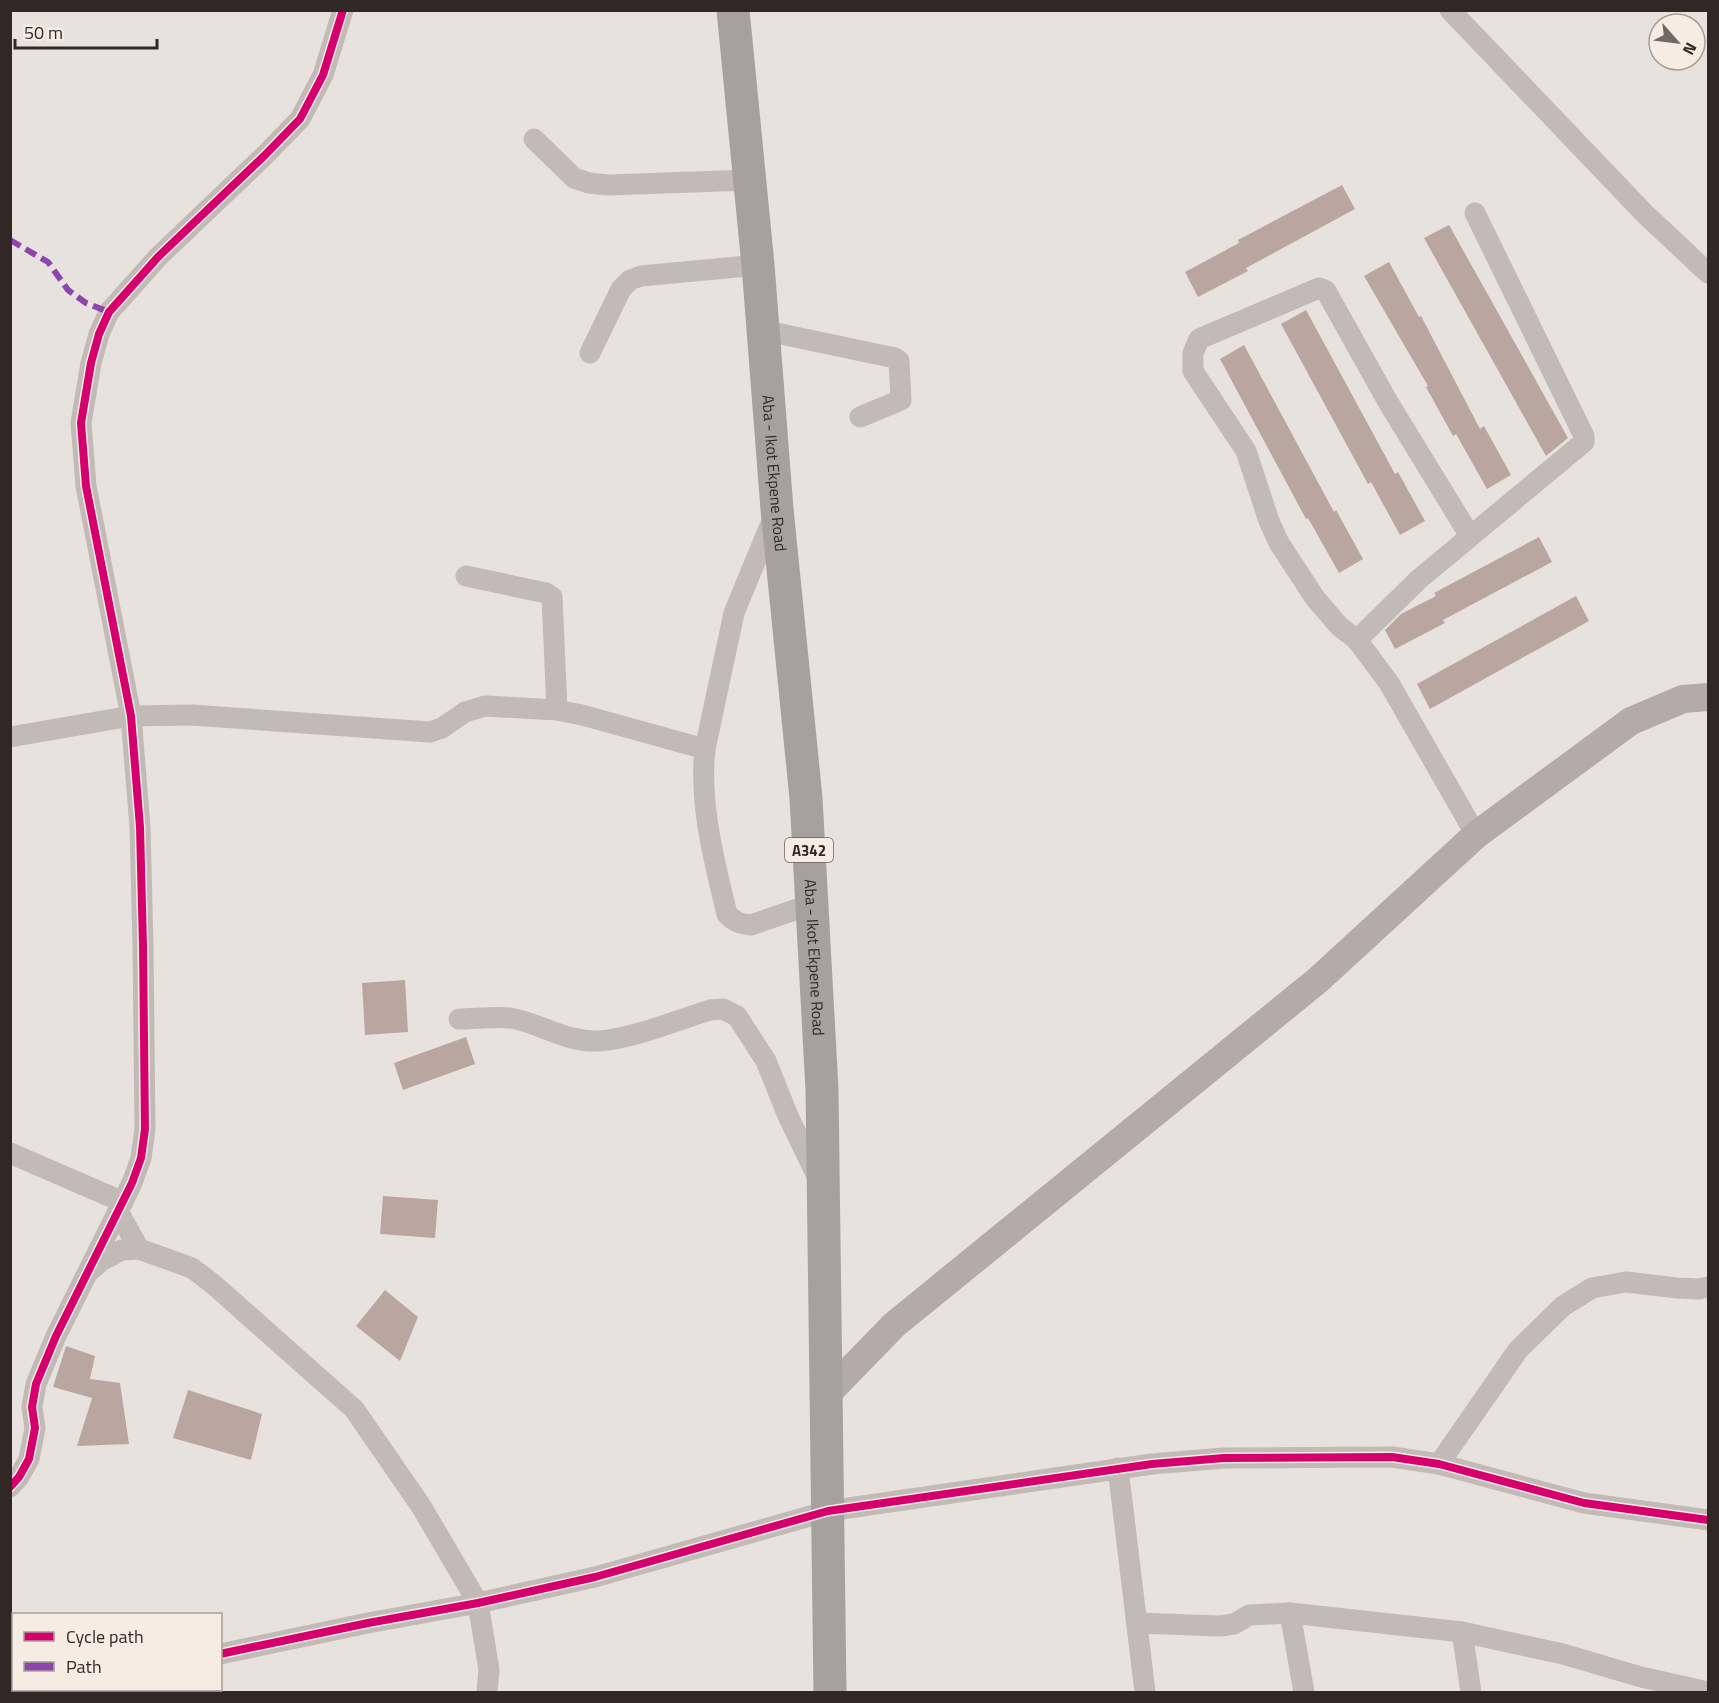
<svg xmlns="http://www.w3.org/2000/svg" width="1719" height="1703" font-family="'Titillium Web',sans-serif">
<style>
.building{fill:#baa6a1}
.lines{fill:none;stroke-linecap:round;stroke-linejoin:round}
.street{stroke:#c1bab7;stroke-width:21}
.secondary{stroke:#b2aba8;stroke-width:28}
.highway{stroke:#a7a19d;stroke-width:33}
.quiet{stroke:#8e44ad;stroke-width:6;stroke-dasharray:12 6;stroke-linecap:butt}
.cycleway-casing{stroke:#f6ece4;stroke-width:11}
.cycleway{stroke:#d6006c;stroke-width:8}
.labels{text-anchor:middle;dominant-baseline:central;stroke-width:4.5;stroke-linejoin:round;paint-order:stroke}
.shield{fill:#f6ece4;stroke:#6c635f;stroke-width:1.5}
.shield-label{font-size:15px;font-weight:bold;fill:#312826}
.street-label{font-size:16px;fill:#312826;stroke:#f6ece4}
</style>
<rect width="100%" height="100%" fill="#e8e2de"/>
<g class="building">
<path d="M1342,185L1355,209L1246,268L1248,271L1198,297L1185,272L1239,243L1238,240Z"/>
<path d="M1449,225L1568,438L1546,456L1424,238Z"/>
<path d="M1389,262L1419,317L1421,316L1480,429L1484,426L1511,475L1487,489L1456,434L1453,436L1426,387L1428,386L1364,276Z"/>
<path d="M1306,310L1395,474L1398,472L1425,521L1400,535L1371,482L1368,484L1281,324Z"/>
<path d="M1244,345L1334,512L1336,510L1363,559L1339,573L1308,518L1306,519L1220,359Z"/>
<path d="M1539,537L1552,562L1443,620L1445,623L1395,649L1385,630L1401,614L1436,596L1434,593Z"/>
<path d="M1576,596L1589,621L1430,709L1417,684Z"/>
<path d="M405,980L408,1032L365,1035L362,983Z"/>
<path d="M466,1037L475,1064L403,1090L394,1063Z"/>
<path d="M383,1196L438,1200L435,1238L380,1234Z"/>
<path d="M385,1290L418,1317L400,1361L356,1326Z"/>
<path d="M66,1346L95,1356L90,1379L120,1383L129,1444L77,1446L92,1398L53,1387Z"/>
<path d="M188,1390L262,1414L251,1460L173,1438Z"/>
</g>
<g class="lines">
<g class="street">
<path d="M1450,10L1645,214L1708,273"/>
<path d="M534,139L574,178L589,183L608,185L750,180"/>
<path d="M762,330L895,358L899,361L901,400L860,417"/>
<path d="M590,353L621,289L630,280L641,276L758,265"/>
<path d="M774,516L734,613L705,749C699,804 714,860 727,914C734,922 741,924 751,925L812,904"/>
<path d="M1470,536L1388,402L1326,291L1319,288L1199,339L1193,353V371L1246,451L1269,521L1279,543L1315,598L1339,626L1357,640L1389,683L1476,835"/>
<path d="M466,576L546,593L552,597L557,710"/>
<path d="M1357,640L1418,580L1584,442V436L1475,213"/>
<path d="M10,737L131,716L192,715L430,732L442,728L465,712L485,706L557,710L582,715L705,749"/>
<path d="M459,1019C475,1019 494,1016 510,1018C541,1023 563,1042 599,1041C631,1039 678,1020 710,1010L723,1009L737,1016L766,1061L788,1116L818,1178"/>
<path d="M10,1153L123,1202"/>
<path d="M118,1211L139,1249"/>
<path d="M90,1271L101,1261L122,1250L139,1249L192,1268L213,1284L354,1409L421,1506L478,1603L489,1670L487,1692"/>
<path d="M1439,1464L1518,1350L1563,1306L1592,1288L1626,1282L1677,1288L1699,1289L1708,1287"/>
<path d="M1118,1468L1145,1692"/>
<path d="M10,1487L19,1477L29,1459L35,1428L32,1407L36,1384L56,1336L132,1183L141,1158L145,1129L143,946L140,827L131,716L86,486L81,423L91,363L99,334L109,312L158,257L264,156L300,119L323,75L343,10"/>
<path d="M1290,1613L1304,1692"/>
<path d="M1137,1623L1220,1626L1234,1624L1249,1615L1290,1613L1462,1632L1563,1654L1641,1677L1708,1692"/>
<path d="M1462,1632L1471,1692"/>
<path d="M220,1654L368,1623L478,1603L595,1577L828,1511L1152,1464L1224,1458L1392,1457L1439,1464L1584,1503L1708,1520"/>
<path d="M40,1692L54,1690"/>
</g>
<path class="secondary" d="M826,1395L894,1325L1318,980L1476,835L1631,721L1683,699L1708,697"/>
<path class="highway" id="s1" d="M733,10L758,265L777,509L806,798L822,1089L830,1692"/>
<path class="quiet" d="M10,240L48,262L68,290L86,303L109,312"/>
<defs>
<g id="cycleway">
<path d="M10,1487L19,1477L29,1459L35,1428L32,1407L36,1384L56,1336L132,1183L141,1158L145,1129L143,946L140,827L131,716L86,486L81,423L91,363L99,334L109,312L158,257L264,156L300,119L323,75L343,10"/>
<path d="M220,1654L368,1623L478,1603L595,1577L828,1511L1152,1464L1224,1458L1392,1457L1439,1464L1584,1503L1708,1520"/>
</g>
</defs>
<use href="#cycleway" class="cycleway-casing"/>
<use href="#cycleway" class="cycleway"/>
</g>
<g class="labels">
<rect class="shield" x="785" y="838" width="48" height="24" rx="4.5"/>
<g class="shield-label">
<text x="809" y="850">A342</text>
</g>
<g class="street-label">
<text stroke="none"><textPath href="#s1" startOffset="465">Aba - Ikot Ekpene Road</textPath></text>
<text stroke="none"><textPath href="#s1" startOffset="951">Aba - Ikot Ekpene Road</textPath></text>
</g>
</g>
<rect width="1719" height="1703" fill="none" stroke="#312826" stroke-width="24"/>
<rect x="12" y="1613" width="210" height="78" fill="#f6ece4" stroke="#a79e98" stroke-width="1.5"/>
<rect x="24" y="1632" width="30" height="9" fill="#d6006c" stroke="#a79e98" stroke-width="1.5"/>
<text x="66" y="1643" font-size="18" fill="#312826">Cycle path</text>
<rect x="24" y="1662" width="30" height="9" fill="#8e44ad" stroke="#a79e98" stroke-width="1.5"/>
<text x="66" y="1673" font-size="18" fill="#312826">Path</text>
<g transform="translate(1677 42) rotate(118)"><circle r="28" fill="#f6ece4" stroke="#a79e98" stroke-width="1.5"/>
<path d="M0-4.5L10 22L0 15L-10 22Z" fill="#716966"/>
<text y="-9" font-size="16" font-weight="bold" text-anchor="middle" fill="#312826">N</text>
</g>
<path d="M15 39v9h142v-9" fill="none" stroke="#312826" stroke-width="3"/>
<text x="24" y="39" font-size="18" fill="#312826" stroke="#f6ece4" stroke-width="4.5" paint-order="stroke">50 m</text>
</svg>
